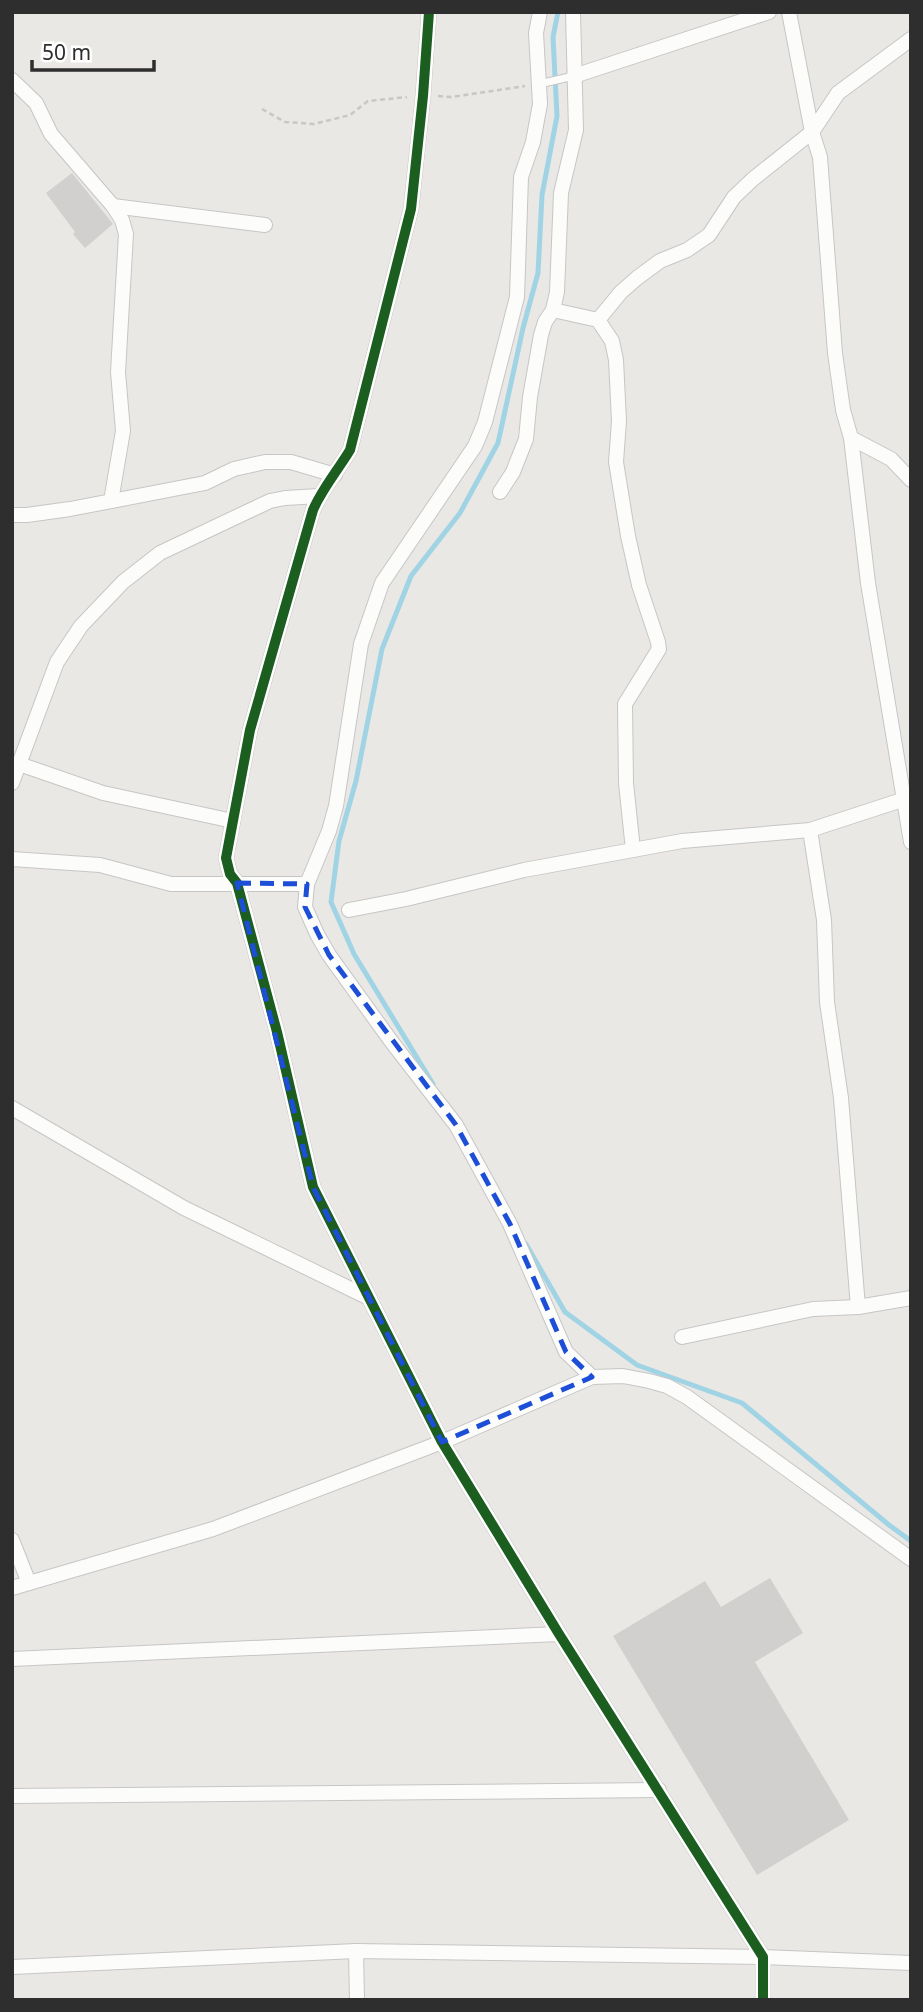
<svg xmlns="http://www.w3.org/2000/svg" width="923" height="2012" font-family="'Noto Sans',sans-serif">
<style>
.lines{fill:none;stroke-linecap:round;stroke-linejoin:round}
.stream{stroke:#a0d4e4;stroke-width:5}
.building{fill:#d2d0ce}
.service-casing{stroke:#c7c6c7;stroke-width:9}
.minor-casing{stroke:#c7c6c7;stroke-width:16}
.path{stroke:#c7c7c7;stroke-width:2.5;stroke-dasharray:5 3.5;stroke-linecap:butt}
.service{stroke:#fcfcfb;stroke-width:7}
.minor{stroke:#fcfcfb;stroke-width:14}
.cycleway-casing{stroke:#fff;stroke-width:15}
.cycleway{stroke:#1b5e20;stroke-width:10}
.marked{fill:none;stroke:#1d4ed8;stroke-width:5;stroke-dasharray:14 9;stroke-linejoin:round}
</style>
<rect width="100%" height="100%" fill="#eae8e5"/>
<g class="lines">
<g class="stream">
<path d="M433,1084L354,954L331,902L339,841L356,781L382,649L411,576L460,513L498,443L523,328L538,273L542,195L557,116L553,37L558,12"/>
<path d="M526,1244L565,1312L637,1365L742,1403L889,1525L911,1541"/>
</g>
</g>
<g class="building">
<path d="M72,173L113,224L85,248L73,234L75,232L46,193Z"/>
<path d="M770,1578L803,1633L755,1662L849,1820L757,1875L613,1636L705,1581L721,1607Z"/>
</g>
<g class="lines">
<defs>
<path id="service" d="M539,84L574,76"/>
<g id="minor">
<path d="M429,12L423,96L411,209L350,450C338,470 322,489 313,510L250,730L226,858L230,874L237,883L277,1032L313,1187L442,1442L559,1634L763,1957V2000"/>
<path d="M540,12L536,33L540,104L533,142L521,177L517,297L485,422L475,446L382,583L361,644L336,806L329,831L307,884L305,907L317,934L329,955L391,1041L456,1125L510,1224L566,1352L592,1377"/>
<path d="M789,12L812,132L820,157L835,353L843,410L851,438L868,583L911,842"/>
<path d="M574,76L769,12"/>
<path d="M12,80L36,103L51,134L113,206L122,220L126,234L118,372L123,431L111,501"/>
<path d="M113,206L265,225"/>
<path d="M553,310L598,320L612,341L616,360L619,421L616,462L628,536L639,585L658,642L659,649L625,704L626,783L633,850"/>
<path d="M598,320L621,292L637,278L660,261L687,250L709,235L734,197L753,179L812,132L838,93L911,39"/>
<path d="M851,438L891,459L911,480"/>
<path d="M500,492L513,472L526,439L530,397L541,335L545,322L553,310L557,292L561,193L576,130L573,12"/>
<path d="M12,515H27L70,509L205,483L234,469L265,462H291L335,475"/>
<path d="M19,764L103,793L233,821"/>
<path d="M12,783L57,662L81,626L123,582L160,553L270,501L285,498L319,496"/>
<path d="M810,830L824,920L827,1002L841,1098L858,1307"/>
<path d="M12,859L100,865L171,884H307"/>
<path d="M349,910L406,899L524,870L682,841L810,830L911,797"/>
<path d="M12,1108L184,1208L367,1297"/>
<path d="M682,1337L813,1309L858,1307L911,1298"/>
<path d="M12,1540L29,1583"/>
<path d="M12,1588L213,1529L442,1442L592,1377L623,1376L649,1381L667,1386L687,1397L911,1559"/>
<path d="M12,1659L559,1634"/>
<path d="M12,1796L659,1790"/>
<path d="M356,1951L357,2000"/>
<path d="M12,1967L356,1951L763,1957L911,1963"/>
</g>
</defs>
<use href="#service" class="service-casing"/>
<use href="#minor" class="minor-casing"/>
<g class="path">
<path d="M438,96L451,97L525,86"/>
<path d="M262,109L285,122L314,124L350,115L368,101L407,97"/>
</g>
<use href="#service" class="service"/>
<use href="#minor" class="minor"/>
<defs>
<path id="cycleway" d="M429,12L423,96L411,209L350,450C338,470 322,489 313,510L250,730L226,858L230,874L237,883L277,1032L313,1187L442,1442L559,1634L763,1957V2000"/>
</defs>
<use href="#cycleway" class="cycleway-casing"/>
<use href="#cycleway" class="cycleway"/>
</g>
<path class="marked" d="M237,883L307,884L305,907L329,955L456,1125L510,1224L566,1352L592,1377L442,1442L313,1187Z"/>
<rect width="923" height="2012" fill="none" stroke="#2e2e2e" stroke-width="28"/>
<path d="M32 60v10h122v-10" fill="none" stroke="#2e2e2e" stroke-width="3.5"/>
<text x="42" y="60" font-size="21" fill="#2e2e2e" stroke="#ffffff" stroke-width="5" paint-order="stroke">50 m</text>
</svg>
